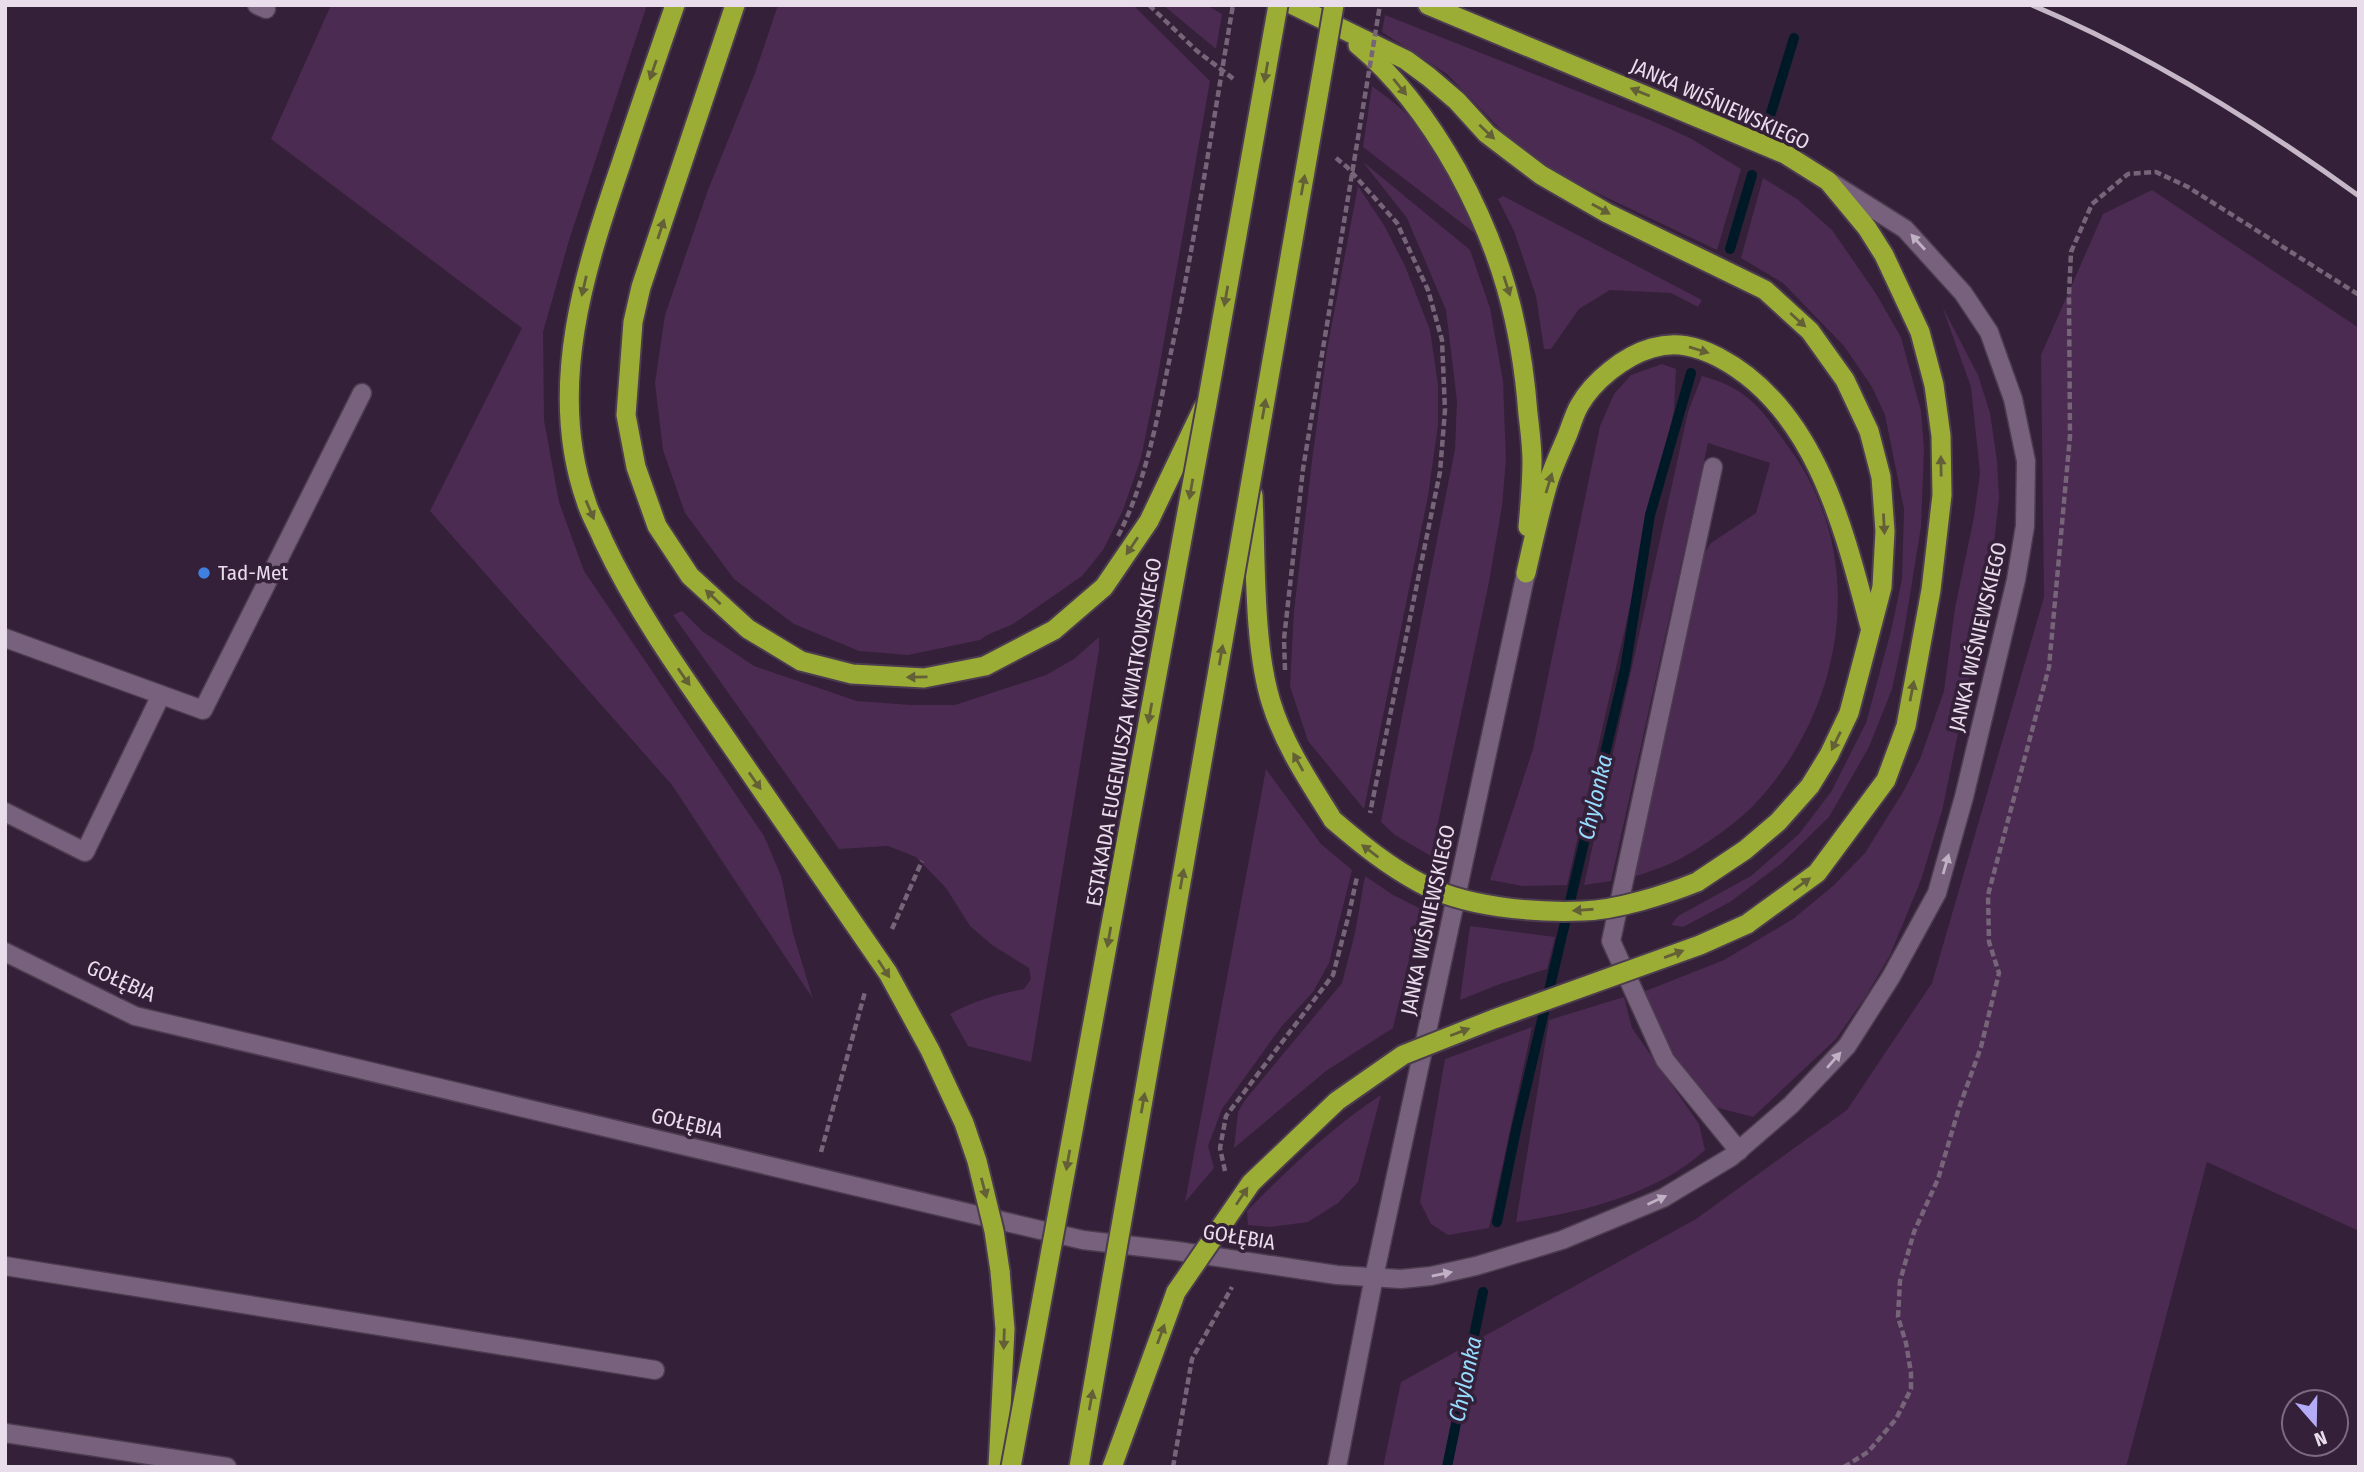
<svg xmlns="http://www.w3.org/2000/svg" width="2364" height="1472" font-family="'Fira Sans Condensed',sans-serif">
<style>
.green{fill:#4b2b52}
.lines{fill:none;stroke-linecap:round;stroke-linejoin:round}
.stream{stroke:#001926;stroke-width:10}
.service-casing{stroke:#4c3c4f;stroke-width:21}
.minor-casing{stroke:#4c3c4f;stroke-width:21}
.trunk-casing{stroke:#4c3c4f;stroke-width:23}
.path{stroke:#766479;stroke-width:4.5;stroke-dasharray:7 3.5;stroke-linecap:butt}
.service{stroke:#78617c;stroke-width:18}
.minor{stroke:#78617c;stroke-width:18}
.trunk{stroke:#9cad36;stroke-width:19}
.rail{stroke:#c6b7c8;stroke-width:5}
.trunk-bridge-casing{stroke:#4c3c4f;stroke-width:23;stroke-linecap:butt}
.path-bridge{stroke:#766479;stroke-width:4.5;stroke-dasharray:7 3.5;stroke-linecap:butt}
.trunk-bridge{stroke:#9cad36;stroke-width:19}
.oneway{fill:#635f37}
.oneway2{fill:#c1b1c4}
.shop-dot{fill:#3f7fe0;stroke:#342038;stroke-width:2.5}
.labels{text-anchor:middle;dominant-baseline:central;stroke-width:7;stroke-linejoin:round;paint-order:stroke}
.street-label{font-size:21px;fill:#e9dceb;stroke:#342038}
.poi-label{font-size:21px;fill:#e9dceb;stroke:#342038;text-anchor:start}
.water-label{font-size:23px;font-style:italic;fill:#96dcfe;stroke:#342038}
</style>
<rect width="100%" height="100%" fill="#342038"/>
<g class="green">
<path d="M331,5H647L570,237L543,332L544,420L559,502L584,571L764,836L781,876L793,933L813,999L672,785L430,511L522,328L271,139Z"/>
<path d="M778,5H1133L1210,81L1158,375L1141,458L1123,510L1103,550L1082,576L1013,624L987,635L980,640L908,655L859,651L794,624L734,579L685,513L663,450L655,383L665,315L708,190L755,73Z"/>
<path d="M1163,5H1206L1222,14L1216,49Z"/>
<path d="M1385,15L1650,120L1690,138L1741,169L1717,250L1559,175L1503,132L1447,74L1382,32Z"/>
<path d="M1372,86C1385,96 1400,106 1410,118C1439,151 1457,195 1476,234L1363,147Z"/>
<path d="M1362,161L1470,250L1490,308L1503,381L1506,459L1502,506L1489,582L1431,856L1395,835L1381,822L1455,449L1457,401L1446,310L1407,218Z"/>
<path d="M1763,178L1797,199L1832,230L1875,292L1901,337L1921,411L1924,449L1921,527L1903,638L1892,689L1869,747L1829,817L1782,863L1730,902L1683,927L1671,925L1678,916L1751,876L1799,834L1831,792L1866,723L1891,631L1902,579L1904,509L1885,415L1872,387L1844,346L1783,283L1741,258Z"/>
<path d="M1358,186L1385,227L1405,266L1430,330L1438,385V425L1428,496L1364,809L1308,741L1290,686L1294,611L1313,453L1327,350Z"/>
<path d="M2152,190L2359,328V1231L2207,1162L2126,1467H1383L1401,1382L1696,1219L1847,1110L1932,983L2044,597L2041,355L2103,214Z"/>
<path d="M1503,196L1702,300L1698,307L1671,293L1610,290L1579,309L1551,349H1544L1536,296L1514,231L1498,199Z"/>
<path d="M1942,306L1978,375L1990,413L1997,461L1999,498L1990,579L1942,811L1921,880L1890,955L1866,996L1836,1039L1753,1117L1711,1106L1672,1056L1643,992L1724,960L1793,919L1833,886L1865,853L1903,792L1920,759L1944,691L1955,608L1974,517L1980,473L1971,387Z"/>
<path d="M1662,364L1676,369L1674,411L1567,885L1523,886L1490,880L1533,749L1600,426L1614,394L1631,375Z"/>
<path d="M1702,376C1751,389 1764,413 1792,452C1870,562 1843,712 1753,806C1733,826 1705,845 1680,859C1665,867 1647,872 1631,878L1694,599L1701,559L1711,543L1756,513L1770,463L1708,443L1611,881L1584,885L1688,412Z"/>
<path d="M682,611L702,631L754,666L857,701L911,705H955L1046,675L1074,659L1099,637V650L1031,1062L968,1046L950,1014C973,1001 998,994 1024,989L1031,979L1029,968L992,945L970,926L946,888L916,857L888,846L839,849L673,615Z"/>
<path d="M1266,769L1321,844L1352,870L1329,963L1313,992L1281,1027L1222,1109L1208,1146L1214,1168L1185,1202Z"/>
<path d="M1365,876L1393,895L1421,909L1393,1028L1326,1071L1234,1148L1238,1112L1245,1100L1342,983L1355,933Z"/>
<path d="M1470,926L1555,937L1547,969L1500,984L1460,1000Z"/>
<path d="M1624,997L1632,1028L1699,1124L1705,1150C1657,1195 1578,1213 1516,1222L1549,1020Z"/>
<path d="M1532,1027L1489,1228L1448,1235L1431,1224L1420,1202L1445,1059Z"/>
<path d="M1381,1095L1358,1182L1338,1203L1308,1222L1270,1227L1248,1225L1247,1211C1289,1168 1331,1128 1381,1095Z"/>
</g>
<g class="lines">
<g class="stream">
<path d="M1771,113L1794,38"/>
<path d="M1730,249L1752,175"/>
<path d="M1497,1222L1516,1130L1625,669L1650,515L1691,373"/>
<path d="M1447,1467L1483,1292"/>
</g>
<defs>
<g id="service">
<path d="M257,5L266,9"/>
<path d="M1713,467L1611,941L1665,1060L1739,1151"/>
<path d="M5,638L203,710L362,393"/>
<path d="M5,812L85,852L161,695"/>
<path d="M5,1266L655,1370"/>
<path d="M5,1433L227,1467"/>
</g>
<g id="minor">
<path d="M5,952L135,1016L1083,1240L1177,1251L1337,1275L1401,1279L1431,1276L1476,1266L1562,1240L1663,1198L1731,1157L1791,1105L1847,1046L1891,977L1937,893L1964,797L2016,580L2025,526L2026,461L2013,399L1989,332L1963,293L1905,229L1832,183"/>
<path d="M1337,1467L1374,1277L1526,573"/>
</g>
<g id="trunk">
<path d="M675,5C657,57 639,109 622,161C585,269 546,388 586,501C590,515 598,527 603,540C634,606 675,665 717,725"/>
<path d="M735,5L641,287L633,322L626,415L636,467L657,526L690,576L748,629L801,661L852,674L924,678L985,666L1054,630L1104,587L1149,521L1203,408"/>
<path d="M1293,5L1406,60L1429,77L1457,101L1487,134L1541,175L1607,213L1765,290L1810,331L1845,380L1869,431L1881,477L1885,531L1882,587L1849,713L1829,755L1810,786L1778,822L1745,850L1697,882"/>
<path d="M1428,5L1785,154L1828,181L1867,228L1884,255L1920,332L1934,385L1941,436L1942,495L1931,590L1906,726L1886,780L1817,873L1747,924"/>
<path d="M1358,45C1399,79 1431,124 1457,170C1501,251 1521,323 1528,414C1530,430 1532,447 1532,462C1532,484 1530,505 1528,527"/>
<path d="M1253,495C1256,557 1253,644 1271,702C1284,745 1310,783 1333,820"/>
<path d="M1526,573C1533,542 1540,510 1549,480C1554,465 1561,450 1567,436C1571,426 1574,415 1579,406C1593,381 1624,356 1652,348C1676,341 1696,346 1718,357C1816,408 1844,530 1870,627"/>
<path d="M998,1467L1005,1329L1000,1271"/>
<path d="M1112,1467L1176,1292"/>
</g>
</defs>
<use href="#service" class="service-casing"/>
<use href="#minor" class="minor-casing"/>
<use href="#trunk" class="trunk-casing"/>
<g class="path">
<path d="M1149,5L1197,51L1235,80"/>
<path d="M1336,158L1347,167L1397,223L1428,290L1442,340L1445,410L1440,472L1370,813"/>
<path d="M892,929L922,861"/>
<path d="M821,1152L865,992"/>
<path d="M1225,1171L1220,1148L1226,1116L1333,975L1349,914L1357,877"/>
<path d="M1173,1467L1192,1359L1232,1287"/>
<path d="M1844,1467L1868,1452L1896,1419L1911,1389V1373L1906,1343L1898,1317L1900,1281L1914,1232L1938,1179L1959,1108L1981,1047L1999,973L1989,942L1988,895L2049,667L2070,436L2069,295L2071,252L2092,204L2128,174L2156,172L2188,187L2359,295"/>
</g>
<use href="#service" class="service"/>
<use href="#minor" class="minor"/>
<use href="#trunk" class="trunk"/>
<path class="rail" d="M2032,5C2148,54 2257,122 2359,196"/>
<defs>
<g id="trunk-bridge">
<path d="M717,725L888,973L930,1050L964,1123L977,1161L994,1231L1000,1271"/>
<path d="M1333,820C1361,844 1388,866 1420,883C1464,907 1533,913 1583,911C1617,910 1665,895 1697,882"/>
<path d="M1176,1292L1251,1183L1337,1101L1403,1055L1494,1019L1700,945L1747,924"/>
<path d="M1011,1467L1208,398L1278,5"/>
<path d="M1079,1467L1334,5"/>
</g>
</defs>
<use href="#trunk-bridge" class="trunk-bridge-casing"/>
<g class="path-bridge">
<path d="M1118,536C1147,480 1157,418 1170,357C1195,241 1213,123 1233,5"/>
<path d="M1285,670L1284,639L1303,469L1380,5"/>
</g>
<use href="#trunk-bridge" class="trunk-bridge"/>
</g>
<defs><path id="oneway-solid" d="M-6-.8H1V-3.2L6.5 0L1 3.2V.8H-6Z" transform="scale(1.75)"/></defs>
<g class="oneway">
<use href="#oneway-solid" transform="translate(653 70) rotate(109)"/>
<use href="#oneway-solid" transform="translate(1266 72) rotate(100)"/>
<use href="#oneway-solid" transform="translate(1400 87) rotate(51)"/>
<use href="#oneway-solid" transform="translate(1640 92) rotate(-158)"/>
<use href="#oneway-solid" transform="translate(1487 132) rotate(43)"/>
<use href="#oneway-solid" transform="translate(1303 185) rotate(-80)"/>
<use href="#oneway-solid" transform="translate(1601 209) rotate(29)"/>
<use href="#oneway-solid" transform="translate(661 229) rotate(-72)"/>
<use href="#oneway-solid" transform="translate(584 286) rotate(103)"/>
<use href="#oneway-solid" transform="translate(1507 286) rotate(72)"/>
<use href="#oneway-solid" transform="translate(1226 296) rotate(100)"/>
<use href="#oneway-solid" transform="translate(1798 320) rotate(42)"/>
<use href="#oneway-solid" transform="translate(1699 350) rotate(17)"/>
<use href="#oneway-solid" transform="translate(1264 409) rotate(-80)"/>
<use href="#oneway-solid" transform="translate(1941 466) rotate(-91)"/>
<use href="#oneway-solid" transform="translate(1549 483) rotate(-73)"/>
<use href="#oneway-solid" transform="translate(1191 489) rotate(100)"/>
<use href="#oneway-solid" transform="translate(590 510) rotate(67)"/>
<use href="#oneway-solid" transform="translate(1884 524) rotate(87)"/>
<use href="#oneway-solid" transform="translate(1132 546) rotate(124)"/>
<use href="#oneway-solid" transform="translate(713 597) rotate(-137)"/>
<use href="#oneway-solid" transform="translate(1221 655) rotate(-80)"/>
<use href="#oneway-solid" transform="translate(684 677) rotate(55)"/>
<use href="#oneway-solid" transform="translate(917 677) rotate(179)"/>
<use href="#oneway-solid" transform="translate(1912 691) rotate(-79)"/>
<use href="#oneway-solid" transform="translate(1150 713) rotate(100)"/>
<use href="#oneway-solid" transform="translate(1836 741) rotate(116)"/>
<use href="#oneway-solid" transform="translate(1298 762) rotate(-119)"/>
<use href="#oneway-solid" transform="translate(755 781) rotate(55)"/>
<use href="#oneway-solid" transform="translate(1370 851) rotate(-143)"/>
<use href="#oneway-solid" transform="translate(1182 879) rotate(-80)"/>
<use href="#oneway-solid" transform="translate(1802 884) rotate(-36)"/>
<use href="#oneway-solid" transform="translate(1583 910) rotate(176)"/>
<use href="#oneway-solid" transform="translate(1109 937) rotate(100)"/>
<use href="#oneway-solid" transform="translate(1674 954) rotate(-20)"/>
<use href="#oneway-solid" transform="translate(884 969) rotate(57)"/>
<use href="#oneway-solid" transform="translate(1460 1032) rotate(-21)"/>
<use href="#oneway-solid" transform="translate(1143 1103) rotate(-80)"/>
<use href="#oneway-solid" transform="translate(1068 1160) rotate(100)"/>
<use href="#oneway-solid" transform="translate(984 1188) rotate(75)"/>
<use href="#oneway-solid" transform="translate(1242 1196) rotate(-56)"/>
<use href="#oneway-solid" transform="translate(1161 1334) rotate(-70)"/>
<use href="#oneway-solid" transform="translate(1004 1339) rotate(92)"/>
<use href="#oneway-solid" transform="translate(1091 1400) rotate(-80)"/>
</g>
<g class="oneway2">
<use href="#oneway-solid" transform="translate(1918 242) rotate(-132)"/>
<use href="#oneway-solid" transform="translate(1946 864) rotate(-74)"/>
<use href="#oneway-solid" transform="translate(1834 1060) rotate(-49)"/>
<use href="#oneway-solid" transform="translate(1657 1200) rotate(-25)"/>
<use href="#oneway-solid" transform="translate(1442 1274) rotate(-12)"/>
</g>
<circle class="shop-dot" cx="204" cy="573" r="7"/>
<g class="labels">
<g class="street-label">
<text transform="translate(1720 104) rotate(24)">JANKA WIŚNIEWSKIEGO</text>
<text transform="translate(1978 637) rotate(-77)">JANKA WIŚNIEWSKIEGO</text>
<text transform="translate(1124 732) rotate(-80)">ESTAKADA EUGENIUSZA KWIATKOWSKIEGO</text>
<text transform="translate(1428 920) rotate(-78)">JANKA WIŚNIEWSKIEGO</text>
<text transform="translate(121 981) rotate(24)">GOŁĘBIA</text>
<text transform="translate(687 1123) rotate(13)">GOŁĘBIA</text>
<text transform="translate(1239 1237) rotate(9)">GOŁĘBIA</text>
</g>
<g class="poi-label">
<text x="218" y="573">Tad-Met</text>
</g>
<g class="water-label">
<text transform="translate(1595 797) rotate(-77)">Chylonka</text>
<text transform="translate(1465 1379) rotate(-78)">Chylonka</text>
</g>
</g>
<rect width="2364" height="1472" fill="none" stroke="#e9dceb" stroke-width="14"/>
<g transform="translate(2315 1423) rotate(160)"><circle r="33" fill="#342038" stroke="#7c6b80" stroke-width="2"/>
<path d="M0-5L12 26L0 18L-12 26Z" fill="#b5acf8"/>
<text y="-10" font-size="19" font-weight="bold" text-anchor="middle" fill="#e9dceb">N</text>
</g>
</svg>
